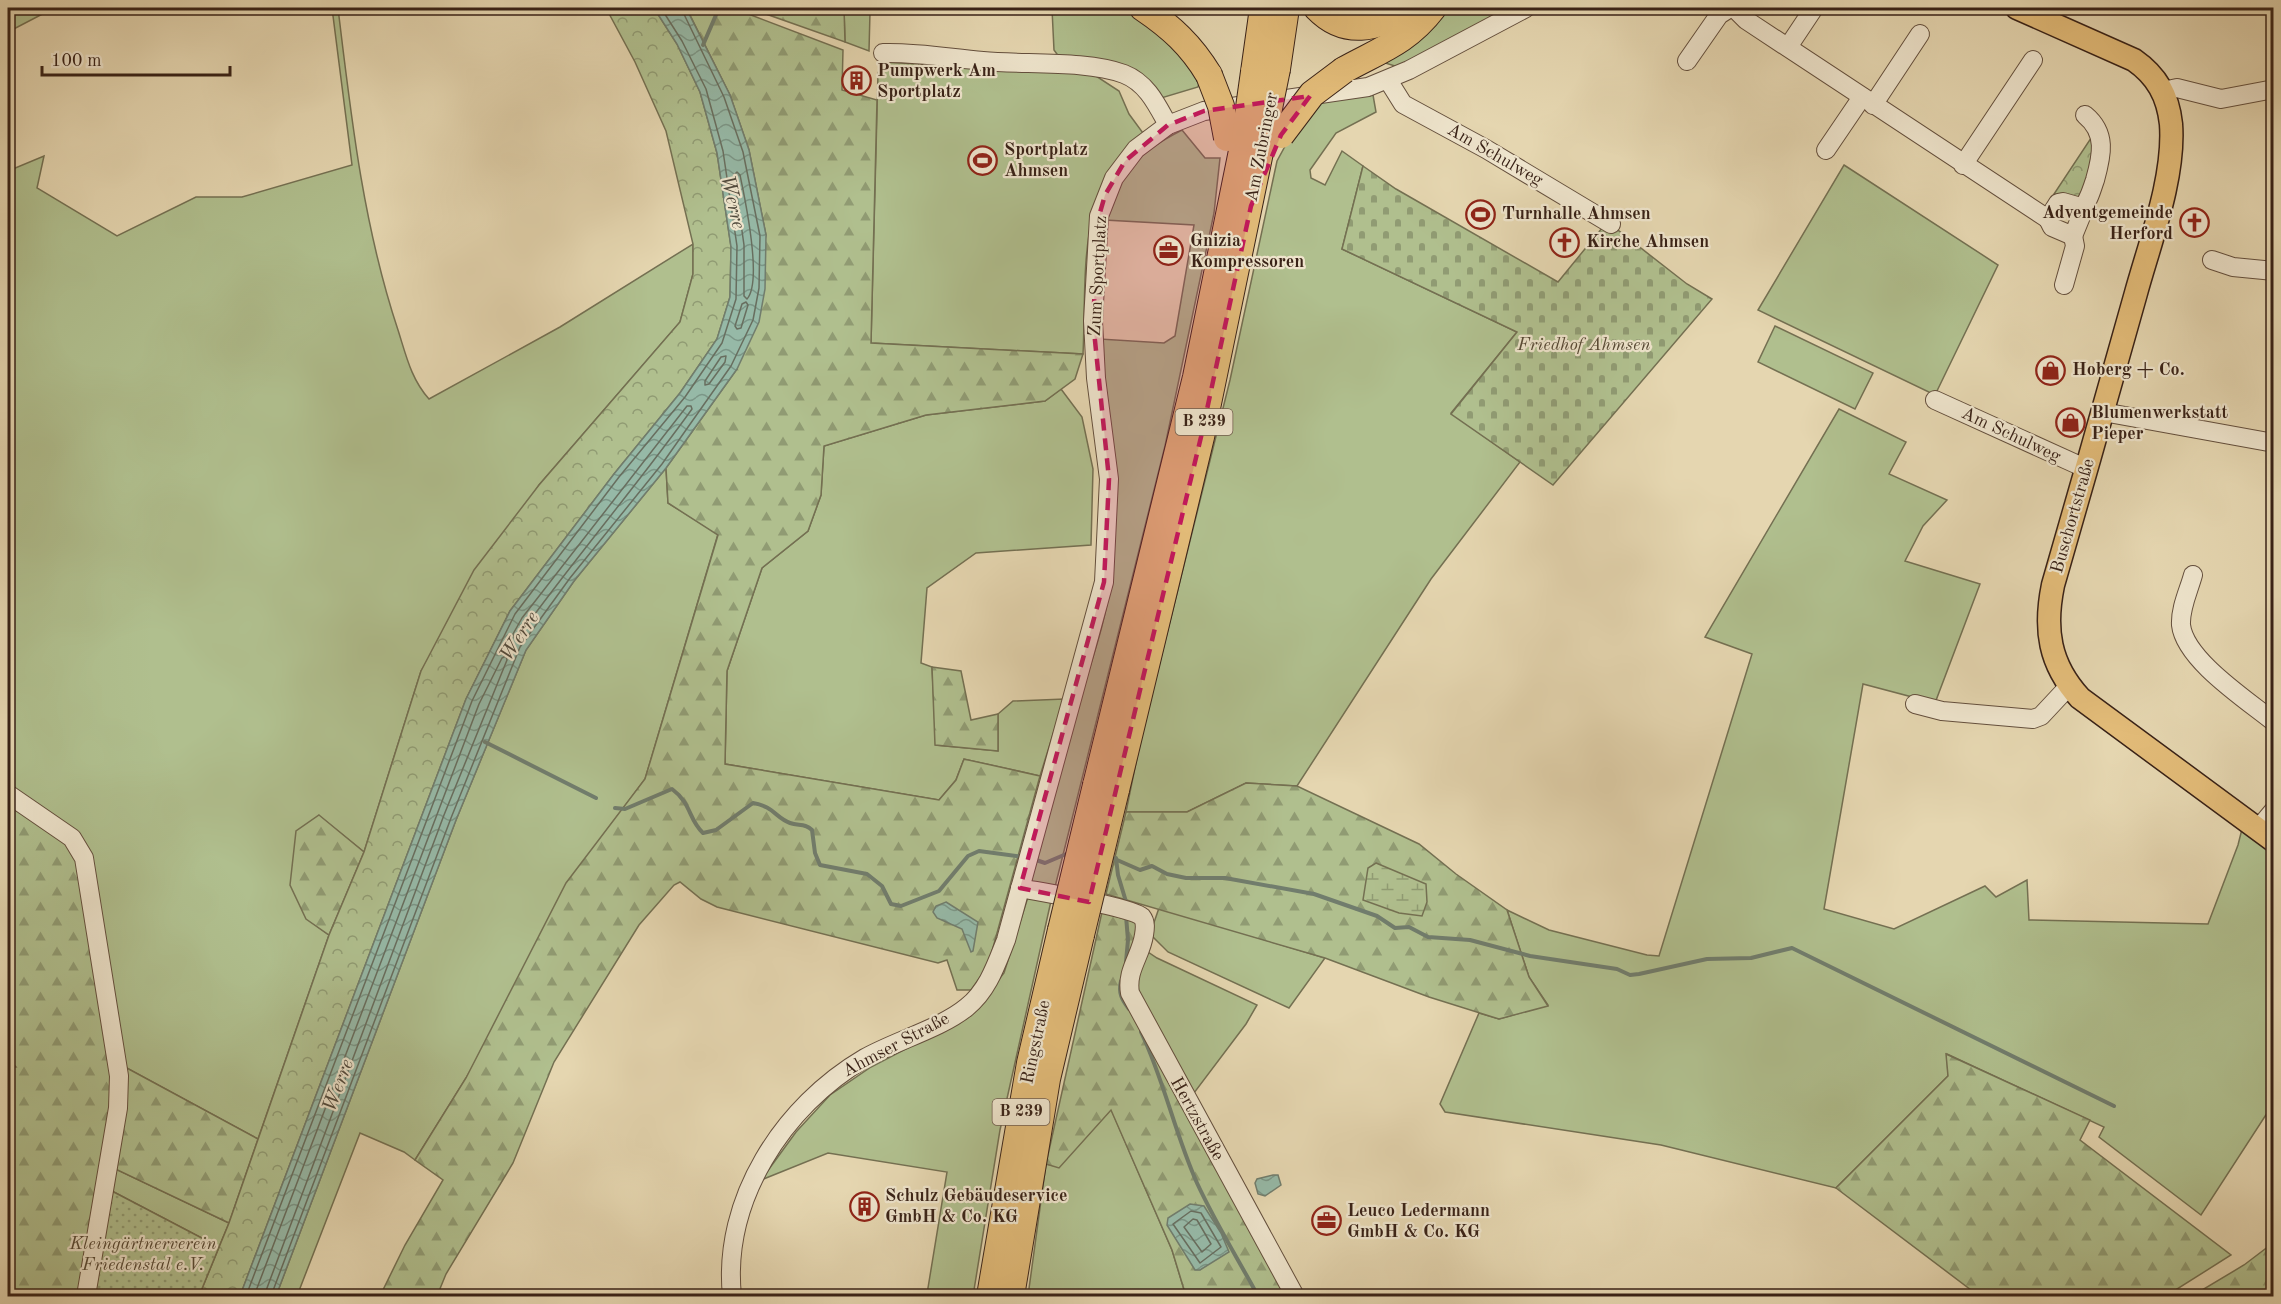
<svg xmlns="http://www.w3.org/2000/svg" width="2281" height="1304" font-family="'Old Standard TT',serif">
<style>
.grass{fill:#b0bf8e;stroke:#747052;stroke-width:1.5}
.forest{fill:url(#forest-firs);stroke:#747052;stroke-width:1.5}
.wetland{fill:url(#wetland-marsh);stroke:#747052;stroke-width:1.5}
.cemetery{fill:url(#cemetery-stones);stroke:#747052;stroke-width:1.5}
.park{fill:url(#park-crowns);stroke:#747052;stroke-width:1.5}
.garden{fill:url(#garden-dots);stroke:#747052;stroke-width:1.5}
.water{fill:url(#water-waves);stroke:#717d6d;stroke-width:1.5}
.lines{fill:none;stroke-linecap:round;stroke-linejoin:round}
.shore{stroke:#686e5f;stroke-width:1.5}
.stream{stroke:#717d6d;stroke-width:4}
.minor-casing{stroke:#644f3d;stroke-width:20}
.major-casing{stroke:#392217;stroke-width:25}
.highway-casing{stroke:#392217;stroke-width:28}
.minor{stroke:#eee4cc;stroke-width:18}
.major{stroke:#e2bb78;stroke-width:22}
.highway{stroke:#e2bb78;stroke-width:26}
.highway-bridge-casing{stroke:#392217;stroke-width:28;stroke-linecap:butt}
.highway-bridge{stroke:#e2bb78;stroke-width:26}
.marked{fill:#c2185b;fill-opacity:0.2;stroke:#c2185b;stroke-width:4.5;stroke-dasharray:12 8;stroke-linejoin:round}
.labels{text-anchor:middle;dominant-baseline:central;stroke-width:4.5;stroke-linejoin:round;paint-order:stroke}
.shield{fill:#eee4cc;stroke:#6f5c4d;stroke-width:1.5}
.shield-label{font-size:16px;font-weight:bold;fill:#392217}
.poi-label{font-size:18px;font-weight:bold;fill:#392217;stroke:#eee4cc;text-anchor:start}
.street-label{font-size:18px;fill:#392217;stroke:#eee4cc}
.park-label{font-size:18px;font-style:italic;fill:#574935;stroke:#eee4cc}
.water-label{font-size:20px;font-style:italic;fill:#50483b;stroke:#eee4cc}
</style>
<defs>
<pattern id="forest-firs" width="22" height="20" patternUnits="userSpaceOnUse" patternTransform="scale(1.5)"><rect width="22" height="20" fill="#b0bf8e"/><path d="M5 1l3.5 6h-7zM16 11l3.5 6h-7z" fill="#909b73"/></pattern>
<pattern id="wetland-marsh" width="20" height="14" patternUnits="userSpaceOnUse" patternTransform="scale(1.5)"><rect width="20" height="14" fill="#b0bf8e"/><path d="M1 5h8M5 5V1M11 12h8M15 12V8" fill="none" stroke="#909b73"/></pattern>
<pattern id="cemetery-stones" width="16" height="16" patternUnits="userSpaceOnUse" patternTransform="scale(1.5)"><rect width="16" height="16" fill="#b0bf8e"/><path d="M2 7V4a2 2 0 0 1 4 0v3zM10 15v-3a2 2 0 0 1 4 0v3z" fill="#909b73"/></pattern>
<pattern id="park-crowns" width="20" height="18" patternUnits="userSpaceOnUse" patternTransform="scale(1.5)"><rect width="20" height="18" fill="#b0bf8e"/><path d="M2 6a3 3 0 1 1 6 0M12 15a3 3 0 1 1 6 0" fill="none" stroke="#909b73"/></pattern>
<pattern id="garden-dots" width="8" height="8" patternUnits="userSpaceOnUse" patternTransform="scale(1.5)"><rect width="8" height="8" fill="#b0bf8e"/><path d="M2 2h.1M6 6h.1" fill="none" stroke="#909b73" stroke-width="1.8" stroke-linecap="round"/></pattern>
<pattern id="water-waves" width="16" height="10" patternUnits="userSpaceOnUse" patternTransform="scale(1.5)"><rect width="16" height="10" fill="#96b9a7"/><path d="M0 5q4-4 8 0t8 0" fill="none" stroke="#7b9687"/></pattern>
</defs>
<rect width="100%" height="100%" fill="#e5d6b0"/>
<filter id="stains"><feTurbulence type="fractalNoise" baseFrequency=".00333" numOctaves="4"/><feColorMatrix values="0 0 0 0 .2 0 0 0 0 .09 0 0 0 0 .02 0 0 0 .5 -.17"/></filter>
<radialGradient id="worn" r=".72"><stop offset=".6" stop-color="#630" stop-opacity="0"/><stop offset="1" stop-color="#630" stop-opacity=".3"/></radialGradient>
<g class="grass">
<path d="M8,8H54L8,32Z"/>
<path d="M332,8H338C351,116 363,225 398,330C406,355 411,379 429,399L560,327L693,244V274L680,322L539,485L421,671L364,852L319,816L306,918L329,935L258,1139L110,1059L8,799V261L10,253L8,246V171L44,156L37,188L117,236L196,197H242L352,165Z"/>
<path d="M844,8H873L870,12L869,51L845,42Z"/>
<path d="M1025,8H1128L1168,39L1200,79L1198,87L1158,99L1146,83L1062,61L1054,50L1052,9Z"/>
<path d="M1451,8H1514L1398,67L1382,62Z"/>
<path d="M883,62L1093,74L1119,91L1129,114L1143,133C1075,188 1087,275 1083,354L871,343L878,73Z"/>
<path d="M1373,95L1376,112L1336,133L1310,170L1311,178L1325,185L1342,151L1363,166L1342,249L1517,332L1451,413L1520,462L1431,579L1297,786L1246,783L1187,812H1126L1141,738L1230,380L1277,161L1289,139L1319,100Z"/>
<path d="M1182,130L1205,158H1220L1214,213L1165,446L1055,887L1030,882C1045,826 1058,770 1075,715C1088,670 1106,625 1111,579C1120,497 1110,419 1100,339L1164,343L1175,336L1194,225L1105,220C1120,171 1137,153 1182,130Z"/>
<path d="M1844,165L1998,265L1935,395L1758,310Z"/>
<path d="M1775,326L1873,373L1855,409L1758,362Z"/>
<path d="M1061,389L1082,417L1093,469L1091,545L976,553L927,588L921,663L932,667L936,745L998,751V714L1013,701L1064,699L1040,776L964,759L956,780L939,800L725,764L727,671L762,568L808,531L821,495L824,446L926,415L1045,401Z"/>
<path d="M1839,409L1906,442L1889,474L1947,500L1923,526L1905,561L1980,584L1935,703L1863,684L1824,909L1894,929L1985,886L1996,897L2027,880L2029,920L2208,924L2238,845L2242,829L2273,852V1104L2201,1215L2099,1137L2104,1127L1947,1054L1948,1076L1836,1188L1661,1145L1445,1112L1440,1104L1479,1013L1499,1019L1548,1005L1529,977L1507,910L1549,930L1647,955L1659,956L1752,654L1705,637Z"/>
<path d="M666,468L668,503L718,534L645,779L607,830L466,1078L415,1160L404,1152L360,1133L297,1296H276L456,820L526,650L574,581Z"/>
<path d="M1028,897L1051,901L1000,1130L973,1296L927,1294L947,1172L828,1153L761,1180L796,1132L830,1095L871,1067L971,1015L1004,973Z"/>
<path d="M1159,908L1325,958L1289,1008L1168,952L1150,934Z"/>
<path d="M1145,950L1157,958L1257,1005L1246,1024L1194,1093L1137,991V976Z"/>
<path d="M1111,1109L1172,1250L1186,1296H1028L1046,1164L1059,1167Z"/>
<path d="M101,1162L229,1223L219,1247L108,1189Z"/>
</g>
<g class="forest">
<path d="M701,8H738L751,15L843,50L842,90L877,100L871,343L1083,354L1075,379L1045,401L926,415L824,446L821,495L808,531L762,568L727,671L725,764L939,800L956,780L964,759L1040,776L988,966L971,990H957L947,960L938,963L717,907L701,899L680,882L674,885L639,925L554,1062L513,1163L446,1274L437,1296H380L405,1245L443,1180L415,1160L466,1078L566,883L645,779L718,535L668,503L666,468L737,369L766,235L749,150L730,95L690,15Z"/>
<path d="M749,8H844L845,42Z"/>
<path d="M932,667L961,671L971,720L998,714V751L935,745Z"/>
<path d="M1246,783L1297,786L1419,844L1456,874L1507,910L1529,977L1548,1006L1499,1019L1429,997L1325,958L1106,894L1126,812H1187Z"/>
<path d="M8,799L64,838L80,859L110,1059L258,1139L229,1223L101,1162L81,1296H8V1068L16,1067L8,1058Z"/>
<path d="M319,815L364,852L329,935L306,919L290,885L296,831Z"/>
<path d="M1102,912L1137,923L1138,932L1123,971L1285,1296H1186L1172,1250L1111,1110L1059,1168L1046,1164Z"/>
<path d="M1946,1054L2090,1120L2080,1140L2231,1255L2166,1296H1979L1836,1188L1948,1076Z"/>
<path d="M2273,1243V1296H2192L2244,1265Z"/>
</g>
<path class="wetland" d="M1376,863L1426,884L1427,902L1422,916L1399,913L1363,900L1368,868Z"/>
<path class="cemetery" d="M1363,166L1396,189L1558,282L1602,228L1610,224L1687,284L1712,299L1553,485L1451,414L1517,332L1342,249Z"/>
<g class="park">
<path d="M606,8H654L677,44L700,92L717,153L731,247L730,297L717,339L680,393L614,474L510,611L466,699L240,1296H199L229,1223L329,935L364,852L421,671L474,570L539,485L680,322L693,274V244L666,131L635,62Z"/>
<path d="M2095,132L2098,145L2083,201L2054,194Z"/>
</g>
<path class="garden" d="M108,1189L219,1247L199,1296H92Z"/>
<g class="water">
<path d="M654,8H686L730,95L749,150L766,235L765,289L759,322L737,369L666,468L574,581L526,650L456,820L276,1296H240L466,699L510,611L614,474L680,393L717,339L730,297L731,247L717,153L700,92L677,44Z"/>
<path d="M946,902L978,922L973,951L971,952L962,929L937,918L933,912L936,906Z"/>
<path d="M1273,1175H1278L1281,1185L1265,1196L1258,1194L1255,1183L1257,1179Z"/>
<path d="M1190,1204L1204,1206L1221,1233L1229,1252L1200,1270H1195L1167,1225L1168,1218Z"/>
</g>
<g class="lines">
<g class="shore">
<path d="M737,172L740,175C745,199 763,281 747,299L744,296V245L734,175Z"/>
<path d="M746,302L748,305L741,328L737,329L735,326L742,304Z"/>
<path d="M726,356L725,362L709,384L705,385V381L721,357Z"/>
<path d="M687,406H691L692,409C636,487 574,559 518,637L514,638L513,634L522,618Z"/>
<path d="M1191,1211L1201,1213L1221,1247L1200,1263L1173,1224Z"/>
<path d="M1193,1219L1197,1220L1211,1244L1202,1252L1184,1227Z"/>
<path d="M246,1296L472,701L515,614L619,477L685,397L722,343L736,299L737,246L723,151L706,89L682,41L661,8"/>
<path d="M254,1296L479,704L502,658L506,656L507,660L444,815L264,1296"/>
<path d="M271,1296L451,818L520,647L570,578L662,464L731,366L753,320L759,288L760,236L743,152L724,97L681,8"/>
</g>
<g class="stream">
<path d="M703,45L719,8"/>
<path d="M485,742L596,798"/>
<path d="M615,808L625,809L672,789C692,804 688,819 703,833L716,830L753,803C773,806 776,818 790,823C799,826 805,823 812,830L815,853L820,865L867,874L882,886L891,904L901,906L939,891L968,856L979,851L1023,857"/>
<path d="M1108,856L1140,870L1152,866L1167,874L1186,878H1225L1314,894L1377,916L1395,928L1409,927L1428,937L1470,940L1530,956L1617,969L1630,975L1639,974L1707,959L1751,958L1792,948L2114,1106"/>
<path d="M1116,858L1118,875L1127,905"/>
<path d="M1033,859L1045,863L1071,852"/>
<path d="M1126,962L1128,940L1126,916"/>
<path d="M1121,981C1118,993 1122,1000 1129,1009"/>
<path d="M1141,1032C1164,1080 1175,1134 1197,1183C1215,1222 1238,1259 1258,1296"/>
</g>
<defs>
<g id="minor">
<path d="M1734,8L1746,20L2048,219"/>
<path d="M1788,47L1814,8"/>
<path d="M883,53C918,52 949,58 983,61C1024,65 1087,60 1124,74C1147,83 1157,105 1168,125"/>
<path d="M1687,61L1719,15L1730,8"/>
<path d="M1388,80L1403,104L1486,149L1611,224"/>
<path d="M2163,91L2177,88L2221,99L2274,89"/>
<path d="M1873,105L1920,34"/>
<path d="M1826,150L1862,97"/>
<path d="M1963,165L2033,60"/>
<path d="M2063,202L2077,206L2082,214L2073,236L2052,227L2048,219L2058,203Z"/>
<path d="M2081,209C2089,201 2091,191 2095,180C2102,155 2107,133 2085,115"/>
<path d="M2212,260L2233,267L2274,271"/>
<path d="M2064,285L2075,246L2073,236"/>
<path d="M1935,400L2087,469"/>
<path d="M2103,412L2274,443"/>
<path d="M2193,575C2189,590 2180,608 2181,625C2185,660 2247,700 2274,722"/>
<path d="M1915,704L1942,711L2033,719L2041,716L2069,686"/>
<path d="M8,794L72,838L84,858L119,1076L118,1108L86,1296"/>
<path d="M2258,829L2274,810"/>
<path d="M1020,888C1040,892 1131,907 1142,917C1146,922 1145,929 1144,935C1141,956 1126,970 1130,993L1295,1296"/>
<path d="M732,1296C722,1200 783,1106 865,1058C895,1041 942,1028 967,1007C988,990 996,965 1006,940L1104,582L1109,479L1096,378L1093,321L1099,216L1114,178L1136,149L1168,125L1204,111L1368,87L1409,70L1526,8"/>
</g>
<path id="major" d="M2017,8L2134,60C2157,76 2168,96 2171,124C2175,177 2150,242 2136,293C2109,390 2081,488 2053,585C2044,629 2049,664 2080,698L2274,841"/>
<g id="highway">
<path d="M1143,8C1171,27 1191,45 1209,75"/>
<path d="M1317,8C1344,36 1378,30 1406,8"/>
<path d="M1277,69L1286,8"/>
<path d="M1344,70C1380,50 1407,42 1433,8"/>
<path d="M1254,72L1263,8"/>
<path d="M1096,785L1196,377L1245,136"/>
<path d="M1116,790L1201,437L1264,133"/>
<path d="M990,1296L1030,1063L1061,930"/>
<path d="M1011,1296L1047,1079L1081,935"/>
</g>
</defs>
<use href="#minor" class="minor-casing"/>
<use href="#major" class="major-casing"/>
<use href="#highway" class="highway-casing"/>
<use href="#minor" class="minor"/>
<use href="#major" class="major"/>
<use href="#highway" class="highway"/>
<defs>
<g id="highway-bridge">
<path d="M1209,75L1221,106L1227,138"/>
<path d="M1264,133L1277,69"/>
<path d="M1281,135L1312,94L1344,70"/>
<path d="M1245,136L1254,72"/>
<path d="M1061,930L1096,785"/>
<path d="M1081,935L1116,790"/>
</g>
</defs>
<use href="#highway-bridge" class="highway-bridge-casing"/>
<use href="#highway-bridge" class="highway-bridge"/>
</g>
<path class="marked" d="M1310,96L1281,135L1251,206L1201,437L1089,902L1020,888L1104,582L1109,479L1093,321L1099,216L1105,195L1125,161L1168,125L1204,111Z"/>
<defs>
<symbol id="building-ring" viewBox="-11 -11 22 22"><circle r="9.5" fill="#eee4cc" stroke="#8f2418" stroke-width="1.5"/><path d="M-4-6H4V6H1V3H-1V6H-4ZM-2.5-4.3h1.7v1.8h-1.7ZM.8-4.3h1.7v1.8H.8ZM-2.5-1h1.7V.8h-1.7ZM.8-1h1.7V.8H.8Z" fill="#8f2418"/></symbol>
<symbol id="stadium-ring" viewBox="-11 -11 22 22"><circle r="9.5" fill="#eee4cc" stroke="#8f2418" stroke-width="1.5"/><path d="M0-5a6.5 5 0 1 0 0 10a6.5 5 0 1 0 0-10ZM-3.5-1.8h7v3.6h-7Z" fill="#8f2418"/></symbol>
<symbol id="church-ring" viewBox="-11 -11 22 22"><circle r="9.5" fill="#eee4cc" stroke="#8f2418" stroke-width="1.5"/><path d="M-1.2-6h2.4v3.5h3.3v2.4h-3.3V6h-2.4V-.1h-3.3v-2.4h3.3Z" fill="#8f2418"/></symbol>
<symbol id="office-ring" viewBox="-11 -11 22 22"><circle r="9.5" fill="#eee4cc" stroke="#8f2418" stroke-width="1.5"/><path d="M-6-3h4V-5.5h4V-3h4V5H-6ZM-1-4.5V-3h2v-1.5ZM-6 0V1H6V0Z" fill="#8f2418"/></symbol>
<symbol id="shop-ring" viewBox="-11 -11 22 22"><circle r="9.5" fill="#eee4cc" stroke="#8f2418" stroke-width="1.5"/><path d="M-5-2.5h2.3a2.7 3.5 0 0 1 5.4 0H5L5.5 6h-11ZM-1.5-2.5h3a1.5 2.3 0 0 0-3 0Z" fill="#8f2418"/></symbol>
</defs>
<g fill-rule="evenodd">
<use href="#building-ring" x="840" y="64" width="33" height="33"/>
<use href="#stadium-ring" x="966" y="144" width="33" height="33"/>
<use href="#stadium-ring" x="1464" y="198" width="33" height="33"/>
<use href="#church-ring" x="2178" y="206" width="33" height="33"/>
<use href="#church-ring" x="1548" y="226" width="33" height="33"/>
<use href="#office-ring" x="1152" y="234" width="33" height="33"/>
<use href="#shop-ring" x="2034" y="354" width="33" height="33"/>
<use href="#shop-ring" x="2054" y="406" width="33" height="33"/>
<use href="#building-ring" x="848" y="1190" width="33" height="33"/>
<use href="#office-ring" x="1310" y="1204" width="33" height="33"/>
</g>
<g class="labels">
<g class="shield">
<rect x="1175.5" y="409" width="57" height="26" rx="4.5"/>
<rect x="992.5" y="1099" width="57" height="26" rx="4.5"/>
</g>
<g class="shield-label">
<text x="1204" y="422">B 239</text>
<text x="1021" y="1112">B 239</text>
</g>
<g class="poi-label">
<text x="877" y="71">Pumpwerk Am<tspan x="877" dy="21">Sportplatz</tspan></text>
<text x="1004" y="150">Sportplatz<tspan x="1004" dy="21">Ahmsen</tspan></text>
<text x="2173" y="213" text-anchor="end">Adventgemeinde<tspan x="2173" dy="21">Herford</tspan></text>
<text x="1502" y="214">Turnhalle Ahmsen</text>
<text x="1190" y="241">Gnizia<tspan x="1190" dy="21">Kompressoren</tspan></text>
<text x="1586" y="242">Kirche Ahmsen</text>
<text x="2072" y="370">Hoberg + Co.</text>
<text x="2091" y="413">Blumenwerkstatt<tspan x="2091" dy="21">Pieper</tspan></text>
<text x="885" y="1196">Schulz Gebäudeservice<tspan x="885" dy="21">GmbH &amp; Co. KG</tspan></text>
<text x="1347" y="1211">Leuco Ledermann<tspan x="1347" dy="21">GmbH &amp; Co. KG</tspan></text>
</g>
<g class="street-label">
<text transform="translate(1262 147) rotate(-79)">Am Zubringer</text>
<text transform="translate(1495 155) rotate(30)">Am Schulweg</text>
<text transform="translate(1098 276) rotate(-87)">Zum Sportplatz</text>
<text transform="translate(2011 435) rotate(25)">Am Schulweg</text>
<text transform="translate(2073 516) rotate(-74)">Buschortstraße</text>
<text transform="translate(1036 1042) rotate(-78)">Ringstraße</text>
<text transform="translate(896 1045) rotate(-28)">Ahmser Straße</text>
<text transform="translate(1197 1119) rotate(61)">Hertzstraße</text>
</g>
<g class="park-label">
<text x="1584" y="345">Friedhof Ahmsen</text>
<text x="143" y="1244">Kleingärtnerverein<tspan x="143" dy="21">Friedenstal e.V.</tspan></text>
</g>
<g class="water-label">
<text transform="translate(732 202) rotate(77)">Werre</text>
<text transform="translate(520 637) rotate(-57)">Werre</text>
<text transform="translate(339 1086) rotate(-69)">Werre</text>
</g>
</g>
<rect width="2281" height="1304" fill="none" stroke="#e5d6b0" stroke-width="30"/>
<rect x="9" y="9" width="2263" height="1286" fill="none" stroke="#392217" stroke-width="3"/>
<rect x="15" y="15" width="2251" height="1274" fill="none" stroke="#392217" stroke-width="1.5"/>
<path d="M42 66v9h188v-9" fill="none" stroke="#392217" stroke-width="3"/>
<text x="51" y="66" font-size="18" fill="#392217" stroke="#eee4cc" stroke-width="4.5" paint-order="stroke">100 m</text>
<rect width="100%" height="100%" filter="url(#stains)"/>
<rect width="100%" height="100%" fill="url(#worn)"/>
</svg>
